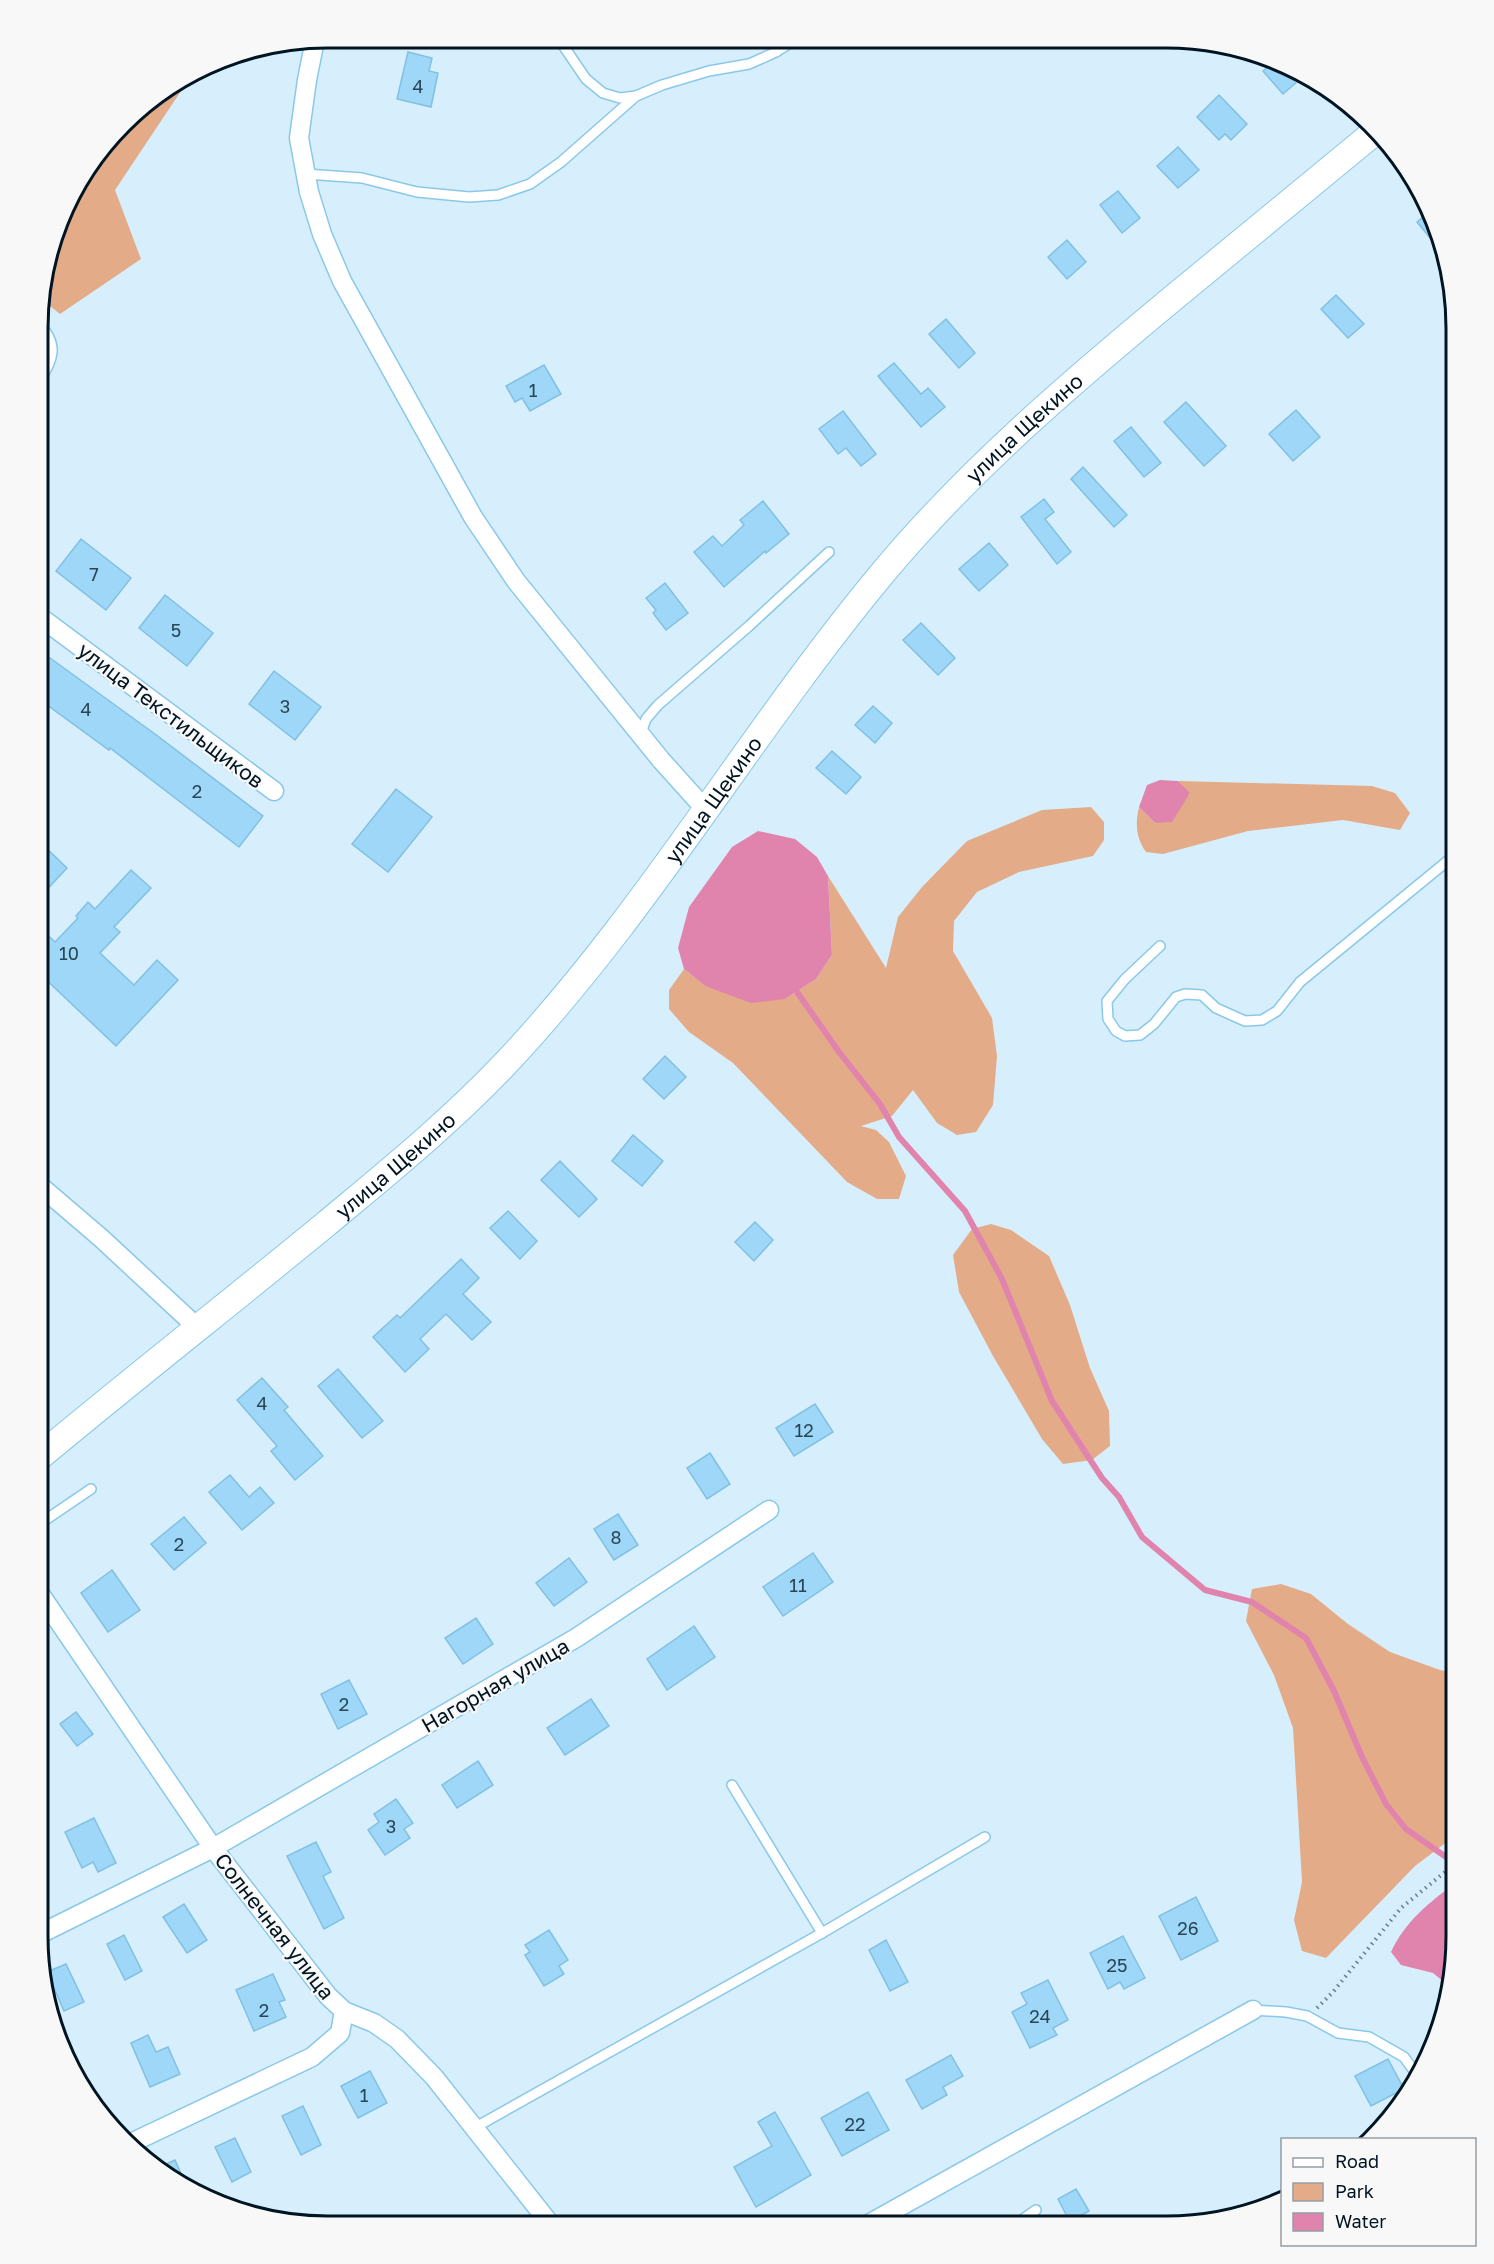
<svg xmlns="http://www.w3.org/2000/svg" width="1494" height="2264" font-family="'Golos Text',sans-serif">
<style>
.green{fill:#e4ab88}
.water{fill:#e184ad}
.lines{fill:none;stroke-linecap:round;stroke-linejoin:round}
.stream{stroke:#e184ad;stroke-width:6}
.building{fill:#9ed7f7;stroke:#82c0e2;stroke-width:1.5}
.lane-casing{stroke:#8ac8ea;stroke-width:12}
.street-casing{stroke:#8ac8ea;stroke-width:21}
.secondary-casing{stroke:#8ac8ea;stroke-width:28}
.path{stroke:#687e8b;stroke-width:4;stroke-dasharray:1.5 4.5;stroke-linecap:butt}
.lane{stroke:#fff;stroke-width:9}
.street{stroke:#fff;stroke-width:18}
.secondary{stroke:#fff;stroke-width:26}
.labels{text-anchor:middle;dominant-baseline:central;stroke-width:4.5;stroke-linejoin:round;paint-order:stroke}
.number-label{font-size:18px;fill:#284656}
.street-label{font-size:21px;fill:#001521;stroke:#f8f8f8}
.rim{fill:none;stroke:#001521;stroke-width:3}
</style>
<rect width="100%" height="100%" fill="#d7effd"/>
<g class="green">
<path d="M189,79L115,190L141,259L60,314L40,298V289L76,183L137,109Z"/>
<path d="M1178,781L1372,786L1395,793L1410,813L1400,830L1343,820L1248,831L1163,854L1146,852C1136,838 1135,824 1139,807L1155,823L1190,794Z"/>
<path d="M1091,807L1104,822V840L1093,856L1019,872L977,892L954,921L953,951L992,1018L997,1056L993,1105L976,1132L957,1135L937,1123L913,1090L892,1116L861,1126L876,1130L889,1142L906,1176L899,1199H877L847,1182L733,1063L689,1032L669,1009V990L684,969L705,986L785,999L816,979L832,955L828,876L886,968L898,917L922,887L967,841L1042,810Z"/>
<path d="M991,1224L1011,1230L1049,1256L1070,1305L1090,1368L1109,1411L1110,1446L1092,1460L1063,1464L1042,1439L993,1356L959,1292L953,1255L972,1229Z"/>
<path d="M1281,1584L1311,1594L1348,1624L1390,1652L1440,1670L1456,1673V1835L1415,1866L1326,1958L1302,1951L1294,1920L1302,1882L1293,1728L1274,1675L1246,1621L1252,1589Z"/>
</g>
<g class="water">
<path d="M1160,780L1178,781L1190,793L1172,822L1155,823L1139,807L1147,785Z"/>
<path d="M758,831L795,839L817,857L828,876L832,955L816,979L785,999L751,1003L705,986L684,969L678,948L689,907L732,847Z"/>
<path d="M1456,1883V1956L1450,1987L1433,1973L1401,1965L1391,1952C1405,1922 1429,1902 1456,1883Z"/>
</g>
<g class="lines">
<path class="stream" d="M797,992L839,1052L880,1104L899,1137L965,1211L1002,1279L1052,1401L1102,1478L1119,1497L1142,1537L1205,1590L1252,1602L1306,1638L1334,1691L1362,1757L1386,1804L1406,1829L1456,1864"/>
</g>
<g class="building">
<path d="M408,52L432,58L429,71L438,73L431,107L397,99Z"/>
<path d="M1277,59L1305,75L1283,94L1263,71Z"/>
<path d="M1219,95L1247,124L1231,140L1225,134L1219,140L1197,117Z"/>
<path d="M1178,147L1199,170L1178,188L1157,166Z"/>
<path d="M1118,191L1140,218L1122,233L1100,205Z"/>
<path d="M1431,210L1434,216L1441,251L1417,222Z"/>
<path d="M1067,240L1086,262L1067,279L1048,257Z"/>
<path d="M1336,295L1364,324L1348,338L1321,309Z"/>
<path d="M946,319L975,353L959,368L929,334Z"/>
<path d="M894,363L921,394L928,388L945,407L921,427L878,376Z"/>
<path d="M544,365L561,394L530,411L522,398L515,402L506,386Z"/>
<path d="M1186,402L1226,446L1204,466L1164,422Z"/>
<path d="M1296,410L1320,437L1293,461L1269,434Z"/>
<path d="M843,411L876,454L861,466L846,448L838,454L819,429Z"/>
<path d="M1131,427L1161,463L1144,477L1114,441Z"/>
<path d="M1083,467L1127,515L1114,527L1071,479Z"/>
<path d="M1044,499L1054,512L1045,519L1071,552L1057,564L1021,517Z"/>
<path d="M763,501L789,534L766,553L765,551L724,587L694,552L713,536L722,546L744,525L740,520Z"/>
<path d="M81,539L131,578L106,610L56,571Z"/>
<path d="M989,543L1008,565L979,591L959,569Z"/>
<path d="M665,583L688,613L666,630L653,613L656,610L646,598Z"/>
<path d="M165,595L213,633L187,666L139,628Z"/>
<path d="M921,623L955,658L938,675L903,640Z"/>
<path d="M39,650L155,734L263,816L239,847L110,748L109,750L39,699Z"/>
<path d="M274,671L321,707L295,740L249,704Z"/>
<path d="M873,706L892,723L875,743L855,725Z"/>
<path d="M832,751L861,777L846,794L816,768Z"/>
<path d="M396,789L432,817L388,872L352,844Z"/>
<path d="M39,841L67,868L39,898Z"/>
<path d="M131,870L151,888L114,927L120,932L100,953L134,985L157,960L178,980L116,1046L39,973V927L55,942L78,918L76,916L88,902L95,909Z"/>
<path d="M665,1056L686,1077L664,1099L643,1079Z"/>
<path d="M633,1135L663,1161L642,1186L612,1161Z"/>
<path d="M560,1161L597,1199L579,1217L541,1180Z"/>
<path d="M508,1211L537,1241L520,1259L490,1228Z"/>
<path d="M755,1222L773,1240L754,1261L735,1242Z"/>
<path d="M461,1259L479,1278L463,1294L491,1322L472,1340L446,1314L420,1339L429,1349L405,1372L373,1337L397,1315L400,1318Z"/>
<path d="M338,1369L383,1421L362,1438L318,1386Z"/>
<path d="M262,1378L288,1407L284,1410L323,1456L295,1480L271,1451L277,1446L237,1400Z"/>
<path d="M815,1404L833,1432L794,1456L776,1428Z"/>
<path d="M710,1453L730,1484L707,1499L687,1468Z"/>
<path d="M230,1475L249,1497L260,1487L274,1503L242,1530L209,1492Z"/>
<path d="M618,1514L638,1545L614,1560L594,1529Z"/>
<path d="M184,1517L206,1543L174,1570L151,1544Z"/>
<path d="M813,1553L833,1582L783,1616L763,1587Z"/>
<path d="M569,1558L587,1582L554,1606L536,1583Z"/>
<path d="M112,1570L140,1610L108,1632L81,1593Z"/>
<path d="M476,1618L493,1644L463,1664L445,1638Z"/>
<path d="M694,1626L715,1657L667,1690L647,1659Z"/>
<path d="M349,1680L367,1714L338,1729L321,1694Z"/>
<path d="M591,1699L609,1726L565,1755L547,1728Z"/>
<path d="M76,1712L93,1734L77,1746L60,1724Z"/>
<path d="M478,1761L493,1785L457,1808L442,1785Z"/>
<path d="M396,1799L413,1823L404,1829L410,1838L385,1855L368,1830L379,1822L374,1814Z"/>
<path d="M94,1818L116,1863L98,1872L93,1862L82,1868L65,1832Z"/>
<path d="M316,1842L331,1872L323,1876L344,1918L324,1929L287,1856Z"/>
<path d="M1196,1897L1218,1941L1181,1960L1159,1916Z"/>
<path d="M184,1904L207,1940L187,1953L163,1917Z"/>
<path d="M549,1930L568,1960L559,1966L564,1974L544,1986L525,1955L530,1952L525,1945Z"/>
<path d="M124,1935L142,1971L125,1980L107,1944Z"/>
<path d="M1123,1936L1145,1978L1124,1989L1120,1982L1108,1989L1090,1953Z"/>
<path d="M886,1940L908,1982L890,1991L869,1950Z"/>
<path d="M66,1964L84,2002L64,2011L47,1972Z"/>
<path d="M273,1974L285,2000L279,2002L286,2017L254,2031L236,1990Z"/>
<path d="M1048,1980L1068,2020L1053,2028L1057,2035L1030,2048L1012,2012L1027,2004L1021,1993Z"/>
<path d="M148,2035L156,2052L168,2047L180,2074L150,2087L131,2043Z"/>
<path d="M951,2055L963,2076L943,2087L947,2095L922,2109L906,2080Z"/>
<path d="M1388,2059L1404,2089L1371,2106L1355,2076Z"/>
<path d="M370,2071L387,2103L358,2118L341,2086Z"/>
<path d="M868,2092L889,2130L842,2156L821,2118Z"/>
<path d="M303,2106L321,2145L301,2155L282,2116Z"/>
<path d="M775,2112L811,2175L756,2207L734,2167L772,2146L758,2122Z"/>
<path d="M235,2138L251,2172L232,2182L215,2147Z"/>
<path d="M175,2160L187,2187L155,2169Z"/>
<path d="M1076,2189L1089,2211L1070,2222L1058,2199Z"/>
</g>
<g class="lines">
<defs>
<g id="lane">
<path d="M558,38L586,79L603,93L620,98L636,96L662,85L709,71L749,64L776,52L796,39"/>
<path d="M306,174L362,178L417,192L469,197L498,195L530,184L561,162L636,96"/>
<path d="M40,380C53,360 59,345 40,325"/>
<path d="M641,733L646,719L658,705L749,626L829,552"/>
<path d="M1160,946L1125,979L1107,1001L1108,1019L1116,1031L1125,1036L1140,1035L1154,1024L1176,997L1185,994L1202,995L1216,1008L1245,1021L1262,1020L1277,1011L1300,982L1456,854"/>
<path d="M38,1525L91,1489"/>
<path d="M732,1785L822,1933"/>
<path d="M1253,2010L1286,2012L1307,2016L1338,2033L1369,2037L1404,2057L1417,2075"/>
<path d="M474,2128L822,1933L985,1837"/>
<path d="M1013,2226L1036,2210"/>
</g>
<g id="street">
<path d="M315,40L307,80L299,138L309,192L322,234L342,281L473,517L516,581L661,760L706,810"/>
<path d="M40,617L274,791"/>
<path d="M39,1185L101,1238L199,1329"/>
<path d="M38,1591L213,1848L328,1996L344,2011L374,2023L397,2039L434,2077L551,2225"/>
<path d="M38,1935L213,1848L576,1638L769,1510"/>
<path d="M129,2144L312,2057L340,2033L344,2011"/>
<path d="M865,2226L1253,2010"/>
</g>
<g id="secondary">
<path id="s1" d="M38,1458C133,1379 231,1302 326,1224C387,1173 449,1123 504,1065C646,915 749,734 881,575C968,470 1073,381 1178,294C1244,240 1310,185 1376,131"/>
</g>
</defs>
<use href="#lane" class="lane-casing"/>
<use href="#street" class="street-casing"/>
<use href="#secondary" class="secondary-casing"/>
<path class="path" d="M1317,2008L1333,1992L1401,1908L1456,1863"/>
<use href="#lane" class="lane"/>
<use href="#street" class="street"/>
<use href="#secondary" class="secondary"/>
</g>
<g class="labels">
<g class="number-label">
<text x="418" y="86">4</text>
<text x="533" y="390">1</text>
<text x="94" y="574">7</text>
<text x="176" y="630">5</text>
<text x="285" y="706">3</text>
<text x="86" y="709">4</text>
<text x="197" y="791">2</text>
<text x="69" y="953">10</text>
<text x="262" y="1403">4</text>
<text x="804" y="1430">12</text>
<text x="616" y="1537">8</text>
<text x="179" y="1544">2</text>
<text x="798" y="1585">11</text>
<text x="344" y="1704">2</text>
<text x="391" y="1826">3</text>
<text x="1188" y="1928">26</text>
<text x="1117" y="1965">25</text>
<text x="264" y="2010">2</text>
<text x="1040" y="2016">24</text>
<text x="364" y="2095">1</text>
<text x="855" y="2124">22</text>
</g>
<g class="street-label">
<text stroke="none"><textPath href="#s1" startOffset="1434">улица Щекино</textPath></text>
<text transform="translate(171 715) rotate(37)">улица Текстильщиков</text>
<text stroke="none"><textPath href="#s1" startOffset="948">улица Щекино</textPath></text>
<text stroke="none"><textPath href="#s1" startOffset="462">улица Щекино</textPath></text>
<text transform="translate(495 1685) rotate(-30)">Нагорная улица</text>
<text transform="translate(275 1926) rotate(52)">Солнечная улица</text>
</g>
</g>
<path d="M0 0H1494V2264H0ZM328 48H1166A280 280 0 0 1 1446 328V1936A280 280 0 0 1 1166 2216H328A280 280 0 0 1 48 1936V328A280 280 0 0 1 328 48Z" fill="#f8f8f8" fill-rule="evenodd"/>
<path class="rim" d="M328 48H1166A280 280 0 0 1 1446 328V1936A280 280 0 0 1 1166 2216H328A280 280 0 0 1 48 1936V328A280 280 0 0 1 328 48Z"/>
<rect x="1281" y="2138" width="195" height="108" fill="#f8f8f8" stroke="#959da2" stroke-width="1.5"/>
<rect x="1293" y="2158" width="30" height="9" fill="#ffffff" stroke="#959da2" stroke-width="1.5"/>
<text x="1335" y="2168" font-size="18" fill="#001521">Road</text>
<rect x="1293" y="2183" width="30" height="18" fill="#e4ab88" stroke="#959da2" stroke-width="1.5"/>
<text x="1335" y="2198" font-size="18" fill="#001521">Park</text>
<rect x="1293" y="2213" width="30" height="18" fill="#e184ad" stroke="#959da2" stroke-width="1.5"/>
<text x="1335" y="2228" font-size="18" fill="#001521">Water</text>
</svg>
